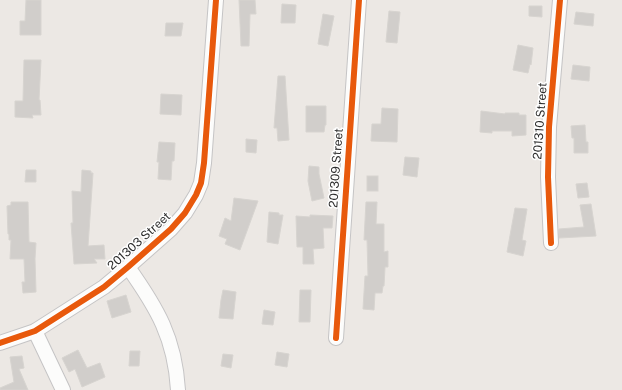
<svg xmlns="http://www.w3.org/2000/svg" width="622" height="390" font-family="'Public Sans',sans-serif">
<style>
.building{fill:#d1cecb;stroke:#d7d4d0}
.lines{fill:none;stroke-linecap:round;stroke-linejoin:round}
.street-casing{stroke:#c5c4c5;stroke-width:16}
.street{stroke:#fcfcfb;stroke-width:14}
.cycleway-casing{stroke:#fff;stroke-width:8}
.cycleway{stroke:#e8590c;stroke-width:6}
.labels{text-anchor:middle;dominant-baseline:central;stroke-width:3;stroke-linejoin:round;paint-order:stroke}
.street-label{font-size:12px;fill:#2e2e2e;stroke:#fff}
</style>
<rect width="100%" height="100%" fill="#ece8e4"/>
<g class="building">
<path d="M26,0H41V35H20V21H25Z"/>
<path d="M239,0H255L256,14H250L249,46H241Z"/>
<path d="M282,4L296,5L295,23H281Z"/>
<path d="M529,6H542V17L529,16Z"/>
<path d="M389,11L400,12L397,43L386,42Z"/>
<path d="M576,12L594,14L593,26L574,24Z"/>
<path d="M323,14L334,16L328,46L318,44Z"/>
<path d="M166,23H183L181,36H165Z"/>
<path d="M518,45L533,48L531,65L530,64L528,73L513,70Z"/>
<path d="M24,60H41L39,100H40L41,115H32L33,118L15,117V101H23Z"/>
<path d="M573,65L590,67L589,81L571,79Z"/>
<path d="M278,76H285L289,140L278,141L277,128H274Z"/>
<path d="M161,94L182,95L181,115L160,114Z"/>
<path d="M306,106H326V125H325L324,132H306Z"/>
<path d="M382,108L398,109L397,142L371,141L372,124H381Z"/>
<path d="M481,111L505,114V113H519V115H526V135L512,136V131H492V133L480,132Z"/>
<path d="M585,125L586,142H588V153H574V138H572L571,126Z"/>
<path d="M246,139L257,140L256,153L246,152Z"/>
<path d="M159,142L175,143L174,161H172L171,180L158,179L159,162H157Z"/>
<path d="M405,157L419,158L417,177L403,175Z"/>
<path d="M309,166L319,167V174L324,198L312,201L308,181Z"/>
<path d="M26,170H36V182H25Z"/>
<path d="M82,170L91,171V173H93L88,246L104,245L105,259H94L97,263L74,264L71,223H73L72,191L81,192Z"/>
<rect x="367" y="176" width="11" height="15"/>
<path d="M587,183L589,197L578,198L576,184Z"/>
<path d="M234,198L258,201L240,250L225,244L227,239L219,236L225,218L231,221Z"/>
<path d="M11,202H28L29,242L36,243L35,259L36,292L23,293L22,282H25L24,259H10L11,240H9V234H8L7,206L11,205Z"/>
<path d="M366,202H377L376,224H384V252L388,251V267H385L384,286H383L382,293H375L374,310L363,309L365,276H368L367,240H364Z"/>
<path d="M591,204L596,236L559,238V229L584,227L580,205Z"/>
<path d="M515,208L527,209L522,240L526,241L523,256L507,252Z"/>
<path d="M269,212L279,213V215H283L278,244L267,242Z"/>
<path d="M310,215L333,216L332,228H323L324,248L313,249L314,264H303V247H297L296,216L310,217Z"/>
<path d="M223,290L236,292L233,319L219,318L221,300Z"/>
<path d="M300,290H311L310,322H299Z"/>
<path d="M126,295L131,312L112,318L107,301Z"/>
<path d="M264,310L275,312L273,325L262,324Z"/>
<path d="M78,350L87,368L100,363L105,377L82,387L75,369L69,372L62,358Z"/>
<path d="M130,351H140L139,366H129Z"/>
<path d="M277,352L289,354L287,367L275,365Z"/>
<path d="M223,354L233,355L231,368L221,366Z"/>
<path d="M22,356L24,368L19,369L28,390H0V388L14,382L10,357Z"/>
</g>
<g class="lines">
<defs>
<g id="street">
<path d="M551,243L548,177L549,127L560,0"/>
<path d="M128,267C157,308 175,338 178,390"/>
<path d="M35,331L63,390"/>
<path d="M336,338L359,0"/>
<path d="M0,343L35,331L104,287L128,267L171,229L185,213L196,195L201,183L204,163L216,0"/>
</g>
</defs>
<use href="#street" class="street-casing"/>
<use href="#street" class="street"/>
<defs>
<g id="cycleway">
<path d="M551,243L548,177L549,127L560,0"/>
<path d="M336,338L359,0"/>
<path d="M0,343L35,331L104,287L128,267L171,229L185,213L196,195L201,183L204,163L216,0"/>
</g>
</defs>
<use href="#cycleway" class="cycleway-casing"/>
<use href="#cycleway" class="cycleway"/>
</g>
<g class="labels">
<g class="street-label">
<text transform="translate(540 121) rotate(-86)">201310 Street</text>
<text transform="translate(336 168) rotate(-86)">201309 Street</text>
<text transform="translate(139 241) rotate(-42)">201303 Street</text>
</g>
</g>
</svg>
